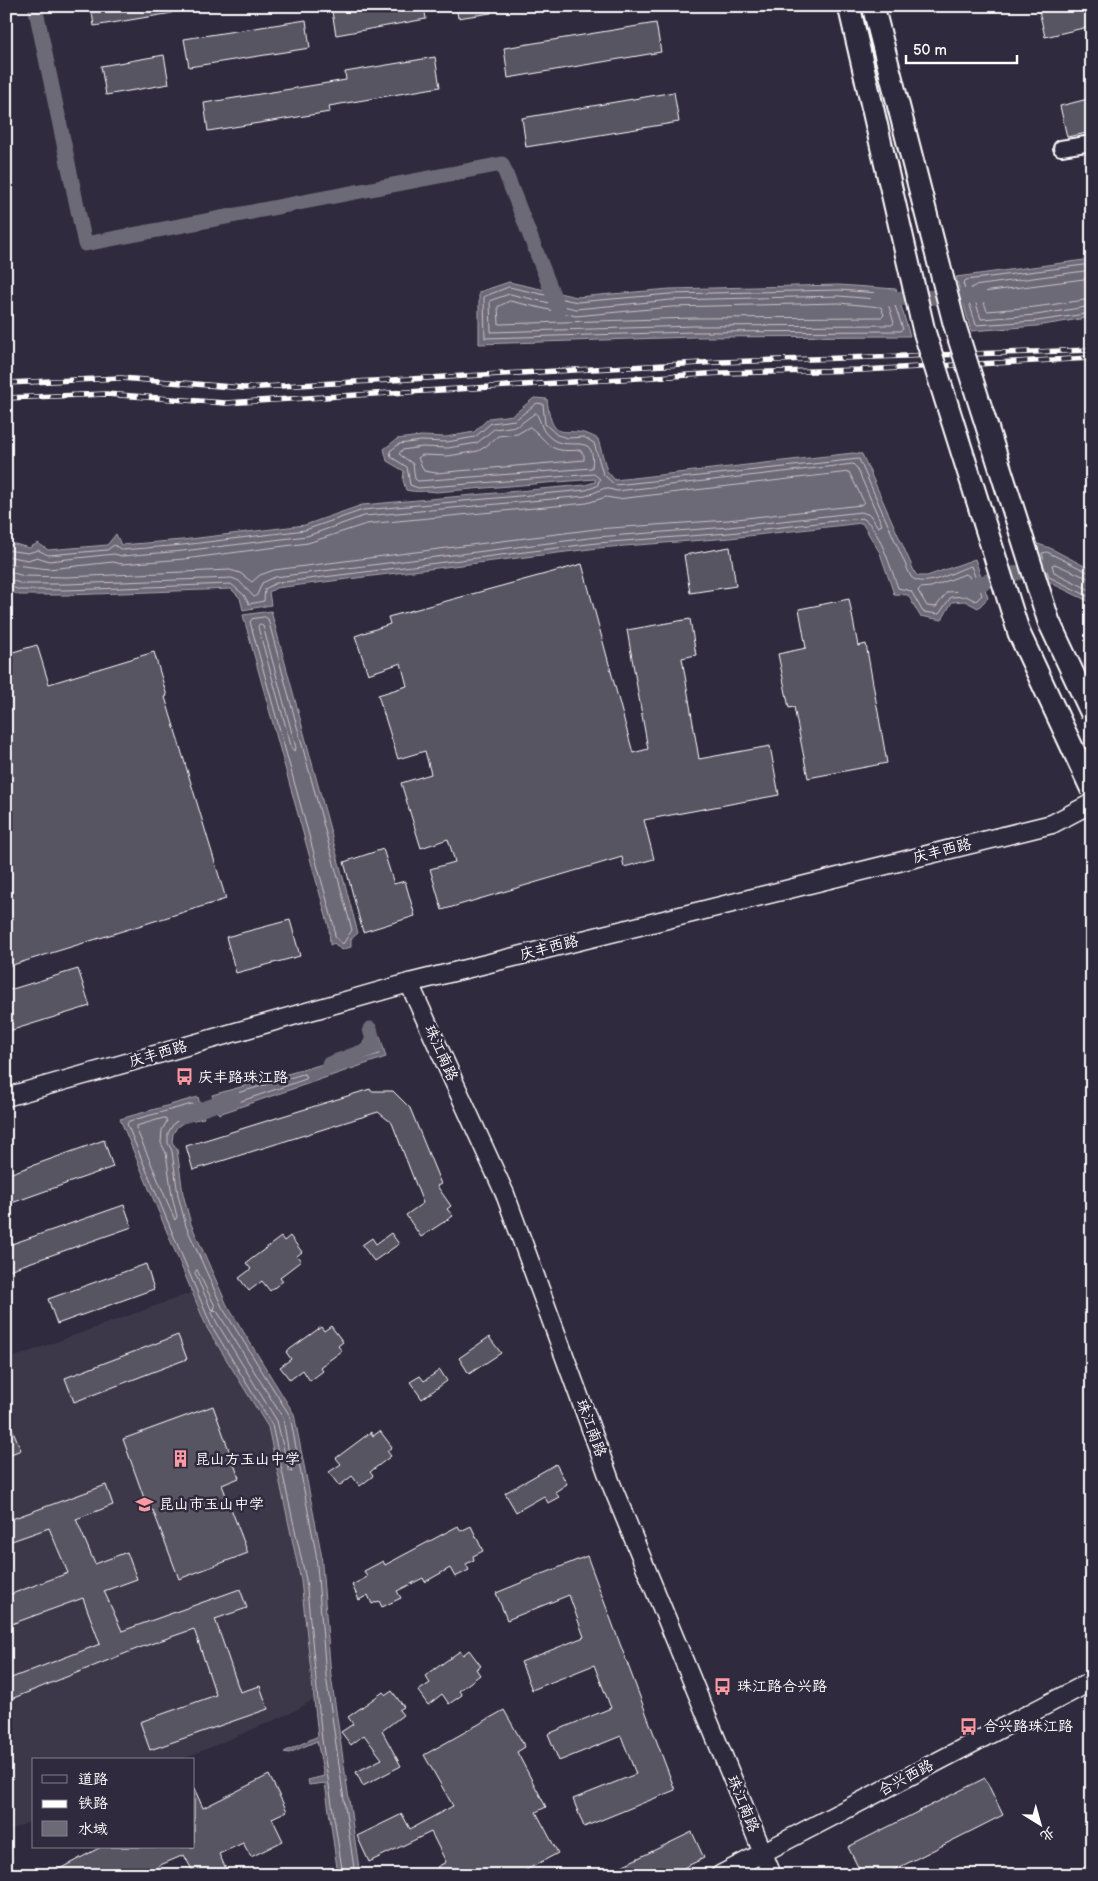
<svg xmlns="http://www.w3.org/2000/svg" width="1098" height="1881" font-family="'Balsamiq Sans','LXGW WenKai TC',sans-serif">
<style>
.built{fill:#3c3749}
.water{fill:#6d6a77;stroke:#a7a6ad}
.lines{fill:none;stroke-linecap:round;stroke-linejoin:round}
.shore{stroke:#c5c3c9;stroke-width:1}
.canal{stroke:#6d6a77;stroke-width:15}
.building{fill:#595564;stroke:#fff}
.minor-casing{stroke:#fff;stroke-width:18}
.tertiary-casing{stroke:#fff;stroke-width:21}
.minor{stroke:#2f2a3d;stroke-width:14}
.tertiary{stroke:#2f2a3d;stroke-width:18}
.rail-casing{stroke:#fff;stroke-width:5.5}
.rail{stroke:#2f2a3d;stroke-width:4;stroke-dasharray:11;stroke-linecap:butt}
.primary-bridge-casing{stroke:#fff;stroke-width:25;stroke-linecap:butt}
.primary-bridge{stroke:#2f2a3d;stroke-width:21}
.labels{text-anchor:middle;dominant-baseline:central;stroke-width:5;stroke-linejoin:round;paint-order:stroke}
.street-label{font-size:15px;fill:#fff;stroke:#2f2a3d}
.poi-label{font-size:15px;fill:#fff;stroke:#2f2a3d;text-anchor:start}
</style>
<rect width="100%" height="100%" fill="#2f2a3d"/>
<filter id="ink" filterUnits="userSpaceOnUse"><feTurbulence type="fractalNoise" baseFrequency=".02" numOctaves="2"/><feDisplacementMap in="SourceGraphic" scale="10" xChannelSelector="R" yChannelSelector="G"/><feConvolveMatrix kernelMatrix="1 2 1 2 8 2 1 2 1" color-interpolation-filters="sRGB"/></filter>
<g filter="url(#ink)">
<path class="built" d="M191,1293L207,1328L268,1427L301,1581L313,1700L289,1714L180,1760H34V1820L6,1832V1360Z"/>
<g class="water">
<path d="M1092,259V317L1037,326L971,331L956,277Z"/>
<path d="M509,282L577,297L670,289L839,285L896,289L910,336L694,337L479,344V292Z"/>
<path d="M534,398L547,399C553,451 567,420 598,439L607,471L615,480L853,453L862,454L915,573L918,576H927L975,559L988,598L978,608L965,601L952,602L942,620L920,616L908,595L894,594L880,553L862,523L730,538L598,548L276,588L269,592L271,605L243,610L240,598L231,589L67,595H19L6,589V545L15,544L29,548L38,543L48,550L107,545L116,534L121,545L182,540L305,525L362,505L585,485L595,482V479L436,492C425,490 417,493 406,490L403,480L404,471L387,461L384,449L397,439L421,436L446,437L474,432L489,418L513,415Z"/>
<path d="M1032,542L1050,548L1092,570V603L1051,583H1045Z"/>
<path d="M271,611L358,933L351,939V947L341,950L334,943L330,945L329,927L243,615Z"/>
<path d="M380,1036L386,1057L219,1114L212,1095L359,1054L365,1039Z"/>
<path d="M198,1097L204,1118L184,1122L177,1127L173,1134L172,1142L177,1149L183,1194L191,1224L227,1305L294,1414L321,1552L331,1676L360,1875H338L325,1783L309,1785L308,1780L324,1776L317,1741L289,1753L284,1752L318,1736L301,1581L268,1427L207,1328L120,1119Z"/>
</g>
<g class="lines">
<g class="shore">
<path d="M1092,264L966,280L963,283L976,325L1037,321L1092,313"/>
<path d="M1092,270L974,286L971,288L981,319L1036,315L1092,306"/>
<path d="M1092,278L983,292L981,294L987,311L1035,307L1092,299"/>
<path d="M509,287L577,302L670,294L839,290L891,294L903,329L900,331L694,332L485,338L484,297Z"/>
<path d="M510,294L576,309L671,300L839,296L887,300L894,323L892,325L693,326L491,332L490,301Z"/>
<path d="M510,301L576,316L671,307L839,303L881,307L884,315L882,317L693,318L499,324L498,307Z"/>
<path d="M536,413C543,424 539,429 552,439C569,452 597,430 592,468L418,481L415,479L413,464L399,454L402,450L422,447L448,448L477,443L494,429L517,426Z"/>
<path d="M530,427C552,444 546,453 580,450L584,455V460L436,473L424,471L418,458L422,455L448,456L478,451L485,447L498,436L517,434Z"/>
<path d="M6,550L28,553L38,550L48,555L107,550L114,545L122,550L183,545L305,530L363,510L586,490L597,486L600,479L594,474L418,488L410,485L407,467L391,457L390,451L399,444L421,441L447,442L475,437L491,423L515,420L537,403L543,404L545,424L557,435L568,438L584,437L594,443L603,474L615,485L859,459L911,577C926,590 955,570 971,566L982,595L976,601L966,596L951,597L939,614L923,612L911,591L898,588C892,572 878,524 862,518L729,533L597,543L276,583L265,589L264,601L249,604L244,595L231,584L67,590H20L6,585"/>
<path d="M6,556L28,560L37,557L49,561L114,554L122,556L183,551L307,536L364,516L586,496L605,488L617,491L853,464L857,468L882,525L878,527L870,515L861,512L729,527L597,537L275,577L262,583L257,595L254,597L239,581L232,578L67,584H22L6,578"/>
<path d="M6,564L49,569L113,562L122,564L184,559L308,543L366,524L587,503L606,497L618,499L849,472L864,502L861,505L728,520L596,529L274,570L260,575L252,582L240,573L230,570L67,577L24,576L6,571"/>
<path d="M966,574L969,576L972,590L947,592L936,607L927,606L918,591L920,588L931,587Z"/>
<path d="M1092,574L1047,552L1042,553L1049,577L1092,598"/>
<path d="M1092,580L1055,564L1052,565L1054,572L1092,591"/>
<path d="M265,617L268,619L352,930L343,944L335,937L334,926L250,622L252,619Z"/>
<path d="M260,624L263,626L296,748L295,751L292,749L258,627Z"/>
<path d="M376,1042L379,1054L365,1058L368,1044Z"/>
<path d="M304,1074L307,1076L306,1079L224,1107L219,1101L221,1098Z"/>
<path d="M165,1118L167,1121L162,1130L161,1143L166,1153L172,1196L177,1217L175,1220L136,1128L137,1126Z"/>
<path d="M197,1270L215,1306L214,1310L211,1309L195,1273Z"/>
<path d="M214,1310L217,1311L283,1418L292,1472L289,1471L277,1421L217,1323L212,1313Z"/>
<path d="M343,1875L322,1740L306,1580L272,1425L211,1325L127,1124L129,1121L192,1104L195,1105L197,1116L182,1118L174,1123L168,1133V1143L172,1151L178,1195L186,1226L222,1307L290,1416L316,1553L326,1676L355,1875"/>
</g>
<g class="canal">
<path d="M35,6L85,244L502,164L559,310"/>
<path d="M878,299L980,296"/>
<path d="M963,588L1042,566"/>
<path d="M329,1064L375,1047L370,1029"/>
<path d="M183,1116L234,1098"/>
</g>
</g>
<g class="building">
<path d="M91,6H172V13L94,26Z"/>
<path d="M331,6H424L426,19L336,35Z"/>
<path d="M456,6H491V13L458,18Z"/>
<path d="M1038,6H1092V26L1045,37Z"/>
<path d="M306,20L310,48L189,67L184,39Z"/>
<path d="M656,23L661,52L508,78L504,48Z"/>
<path d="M164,55L169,84L106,95L101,66Z"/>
<path d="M435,57L440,87L329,106L330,112L208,131L204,103L346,80L345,72Z"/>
<path d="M674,92L679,122L526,147L522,118Z"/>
<path d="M1092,98V132L1067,137L1060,106Z"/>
<path d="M730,547L736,586L690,593L684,555Z"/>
<path d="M582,564L633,753L648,749L627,630L690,619L696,655L682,658L699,759L770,746L779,795L644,820L654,859L624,867L622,857L442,910L430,869L455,862L448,839L421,848L401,783L431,774L425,751L398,759L378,695L407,686L401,663L368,674L355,636L390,624L388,617Z"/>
<path d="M849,599L858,646L866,644L887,763L808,778L794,707L789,708L778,654L806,648L799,609Z"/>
<path d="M37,645L49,684L154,652L167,696L165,697L226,899L6,967V654Z"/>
<path d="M383,849L394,884L405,881L415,916L363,932L344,862Z"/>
<path d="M290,920L300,956L236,973L226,937Z"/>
<path d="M78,969L90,1006L6,1032V991Z"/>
<path d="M370,1089L371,1091H393L410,1108L441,1184L437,1186L451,1206L447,1209L453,1216L421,1237L406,1215L423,1203L392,1123L378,1112L193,1170L186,1146Z"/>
<path d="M104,1140L113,1167L6,1205V1175Z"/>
<path d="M124,1205L132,1227L6,1271V1246Z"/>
<path d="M391,1233L399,1244L374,1261L362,1245L372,1238L376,1244Z"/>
<path d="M290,1236L302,1252L297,1256L301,1261L280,1277L283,1281L270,1291L262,1281L249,1291L239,1278L251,1269L246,1263L281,1237L284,1241Z"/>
<path d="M146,1264L154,1289L57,1324L48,1299Z"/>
<path d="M331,1326L343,1342L338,1346L342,1351L320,1367L323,1371L310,1381L303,1370L290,1380L280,1367L291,1359L286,1352L321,1327L324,1331Z"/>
<path d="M178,1335L187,1359L74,1402L65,1378Z"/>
<path d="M489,1337L501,1353L469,1374L459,1358Z"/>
<path d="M440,1370L447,1381L422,1399L410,1382L420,1376L424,1381Z"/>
<path d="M213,1406L239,1478L222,1485L248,1553L179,1579L153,1510L149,1512L123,1439Z"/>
<path d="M6,1414L21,1450L6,1456Z"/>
<path d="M380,1431L392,1447L387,1451L391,1456L370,1472L373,1476L360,1486L352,1476L339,1486L329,1472L341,1464L336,1458L371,1432L373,1436Z"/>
<path d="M556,1464L567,1484L555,1492L559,1497L548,1503L544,1496L516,1512L505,1493Z"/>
<path d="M106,1485L113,1505L76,1519L95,1564L127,1552L137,1579L104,1591L122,1631L240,1589L247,1608L215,1619L240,1692L260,1686L268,1709L150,1750L140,1722L216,1695L194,1629L139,1648L6,1701V1680L100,1644L83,1598L6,1626V1596L68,1573L49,1528L6,1543V1521Z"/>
<path d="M458,1526L461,1531L471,1526L483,1551L473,1556L474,1560L466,1564L469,1570L455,1577L450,1568L425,1582L423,1578L397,1591L401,1598L382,1607L379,1601L372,1604L368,1595L359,1600L352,1585L367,1577L364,1571L383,1561L385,1565Z"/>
<path d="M587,1556L675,1790L584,1827L573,1799L636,1774L621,1736L559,1761L548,1734L611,1708L594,1665L532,1690L521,1662L584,1637L569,1595L507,1620L496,1593Z"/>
<path d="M469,1650L481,1666L476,1669L480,1675L459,1691L462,1695L449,1704L442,1694L428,1705L418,1691L430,1683L425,1676L460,1651L463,1655Z"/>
<path d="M392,1691L404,1707L399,1710L403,1715L382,1731L401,1766L363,1786L356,1772L382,1759L364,1735L351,1745L341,1732L353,1724L348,1717L383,1692L386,1695Z"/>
<path d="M504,1710L525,1747L517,1752L546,1807L536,1812L558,1853L517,1875H441L437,1867L446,1862L431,1832L369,1862L357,1836L402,1814L410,1829L453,1806L424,1755Z"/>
<path d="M269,1775L287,1811L272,1818L283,1841L251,1857L243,1843L219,1854L229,1875H195L184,1855L158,1866L163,1875H48L101,1847H194V1788L203,1808Z"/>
<path d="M985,1778L1003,1815L884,1875H862L848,1847Z"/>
<path d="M692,1832L704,1858L669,1875H603Z"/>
</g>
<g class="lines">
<defs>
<path id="minor" d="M1061,148L1092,143"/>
<g id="tertiary">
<path d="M409,983L505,1194L612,1486L772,1875"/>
<path d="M6,1097L409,983L1052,824L1092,803"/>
<path d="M720,1875L1092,1681"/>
</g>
</defs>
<use href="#minor" class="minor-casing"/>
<use href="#tertiary" class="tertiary-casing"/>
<use href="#minor" class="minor"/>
<use href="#tertiary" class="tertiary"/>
<defs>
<g id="rail">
<path d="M6,383L121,378L244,388L720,362L1092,350"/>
<path d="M6,398L106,394L225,403L722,373L862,370L1092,358"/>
</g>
</defs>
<use href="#rail" class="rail-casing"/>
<use href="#rail" class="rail"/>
<defs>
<g id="primary-bridge">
<path d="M849,6L924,331L1019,633L1092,790"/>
<path d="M873,6L954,323L1049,622L1092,714"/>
</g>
</defs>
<use href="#primary-bridge" class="primary-bridge-casing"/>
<use href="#primary-bridge" class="primary-bridge"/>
</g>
</g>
<defs>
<symbol id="bus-bare" viewBox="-9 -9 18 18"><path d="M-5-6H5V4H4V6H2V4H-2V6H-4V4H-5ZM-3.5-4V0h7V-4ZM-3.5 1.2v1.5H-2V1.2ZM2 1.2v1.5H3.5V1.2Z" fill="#ff9aa2" stroke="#2f2a3d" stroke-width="2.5" paint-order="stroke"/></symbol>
<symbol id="building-bare" viewBox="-9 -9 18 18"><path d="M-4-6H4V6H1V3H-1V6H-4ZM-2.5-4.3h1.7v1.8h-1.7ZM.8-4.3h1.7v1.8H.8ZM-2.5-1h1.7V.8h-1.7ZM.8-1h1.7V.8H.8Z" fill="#ff9aa2" stroke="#2f2a3d" stroke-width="2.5" paint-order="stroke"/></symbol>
<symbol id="school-bare" viewBox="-9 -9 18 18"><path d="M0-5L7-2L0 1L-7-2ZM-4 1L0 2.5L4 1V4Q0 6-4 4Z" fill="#ff9aa2" stroke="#2f2a3d" stroke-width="2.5" paint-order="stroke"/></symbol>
</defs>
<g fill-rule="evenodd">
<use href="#bus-bare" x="172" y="1064" width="25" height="25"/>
<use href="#building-bare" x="168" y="1446" width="25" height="25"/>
<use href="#school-bare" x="132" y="1492" width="25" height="25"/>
<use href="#bus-bare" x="710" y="1674" width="25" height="25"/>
<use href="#bus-bare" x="956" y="1714" width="25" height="25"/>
</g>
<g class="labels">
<g class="street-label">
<text transform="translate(942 851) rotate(-14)">庆丰西路</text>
<text transform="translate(549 948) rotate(-14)">庆丰西路</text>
<text transform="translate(441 1053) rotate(66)">珠江南路</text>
<text transform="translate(158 1054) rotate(-16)">庆丰西路</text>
<text transform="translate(591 1428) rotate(70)">珠江南路</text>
<text transform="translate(906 1778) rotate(-28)">合兴西路</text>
<text transform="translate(743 1804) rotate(68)">珠江南路</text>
</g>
<g class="poi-label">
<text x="198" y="1077">庆丰路珠江路</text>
<text x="195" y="1459">昆山方玉山中学</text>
<text x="159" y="1504">昆山市玉山中学</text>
<text x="737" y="1686">珠江路合兴路</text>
<text x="983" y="1726">合兴路珠江路</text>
</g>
</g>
<rect width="1098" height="1881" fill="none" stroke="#2f2a3d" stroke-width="25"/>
<rect x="12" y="12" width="1073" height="1856" fill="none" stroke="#fff" stroke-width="2" filter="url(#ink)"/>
<rect x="32" y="1758" width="162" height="90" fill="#2f2a3d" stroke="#827f8b"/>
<rect x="42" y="1775" width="25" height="8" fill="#2f2a3d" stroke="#827f8b"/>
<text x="78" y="1784" font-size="15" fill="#ffffff">道路</text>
<rect x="42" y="1800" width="25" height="8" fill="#ffffff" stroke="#827f8b"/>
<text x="78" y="1808" font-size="15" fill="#ffffff">铁路</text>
<rect x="42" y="1821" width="25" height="15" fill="#6d6a77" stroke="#827f8b"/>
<text x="78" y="1834" font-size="15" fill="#ffffff">水域</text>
<g transform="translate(1040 1824) rotate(143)" stroke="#2f2a3d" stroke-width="4" paint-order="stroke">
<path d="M0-4L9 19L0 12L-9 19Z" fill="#ffffff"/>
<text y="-8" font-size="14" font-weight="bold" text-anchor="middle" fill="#ffffff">北</text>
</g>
<path d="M906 55v8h111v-8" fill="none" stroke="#ffffff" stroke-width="2.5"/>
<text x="913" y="55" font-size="15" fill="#ffffff" stroke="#2f2a3d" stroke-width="4" paint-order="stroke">50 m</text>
</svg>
